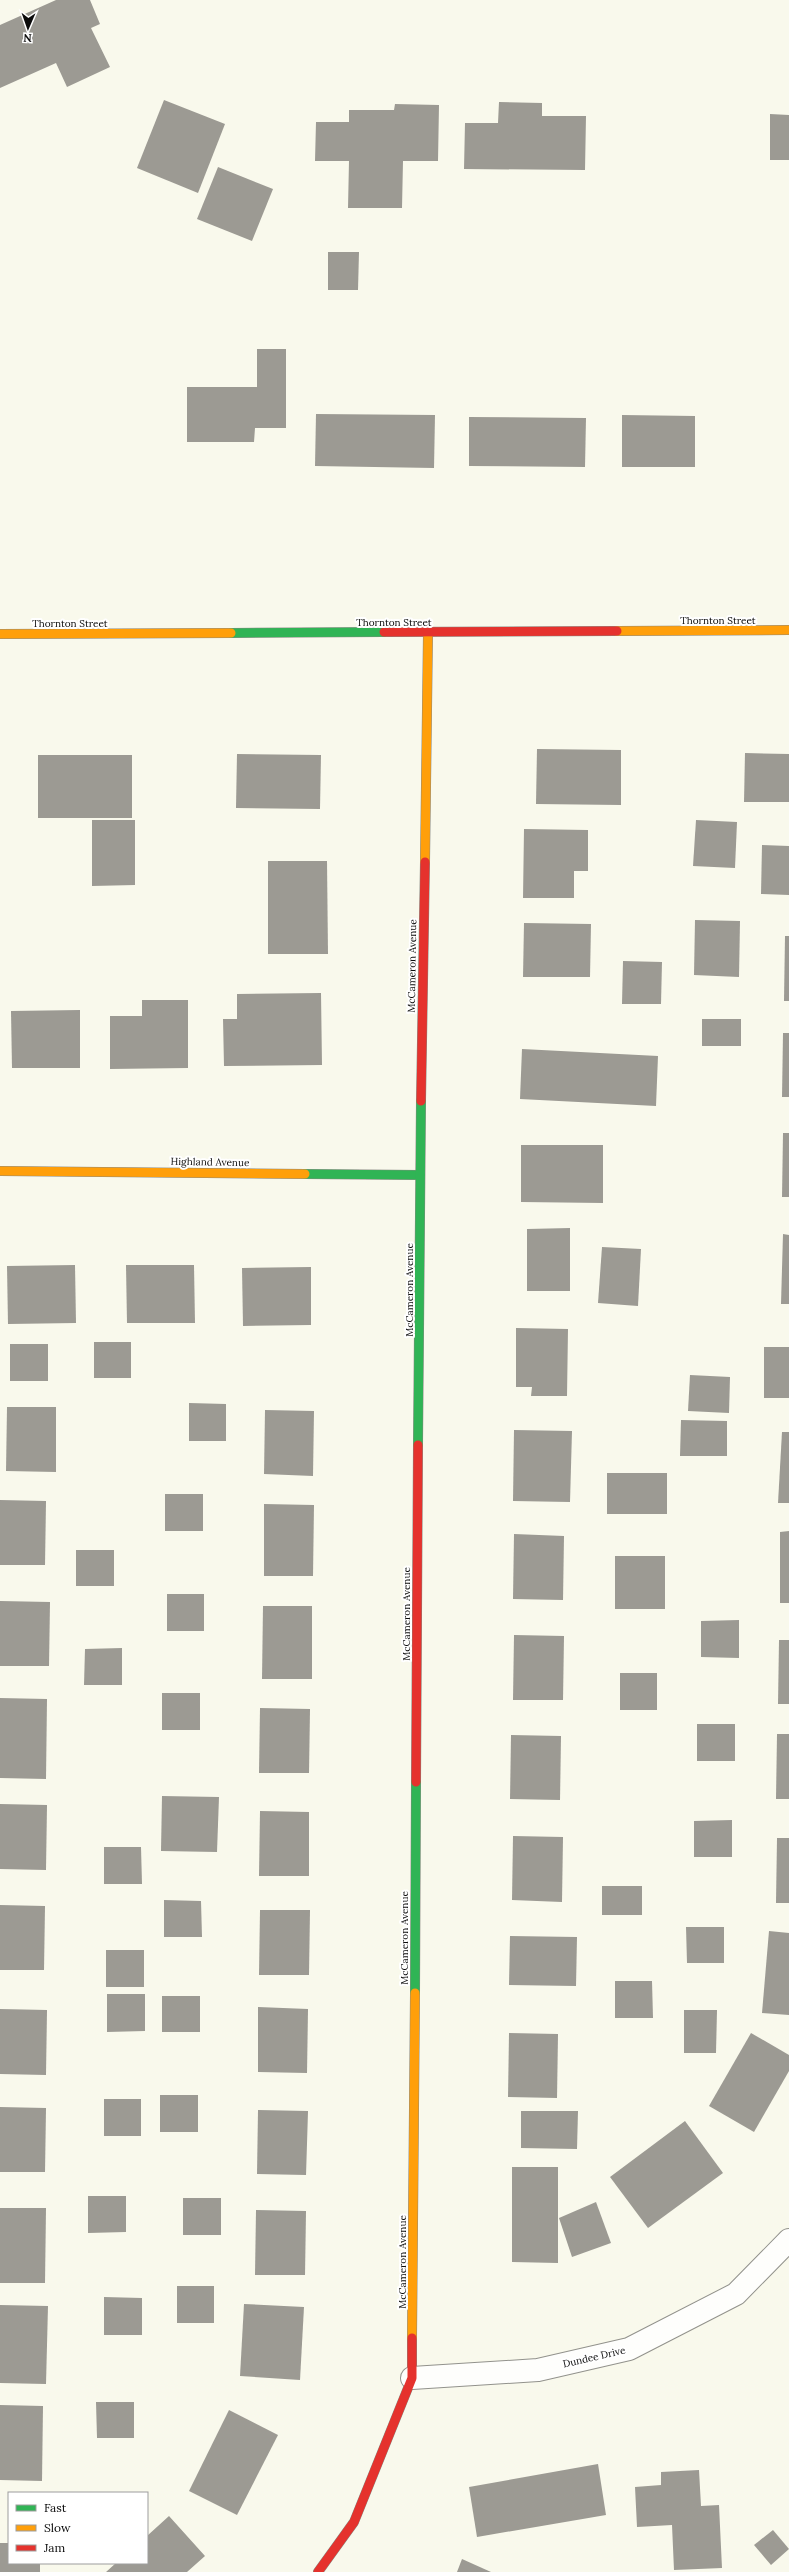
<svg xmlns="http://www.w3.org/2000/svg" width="789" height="2572" font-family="Lora,serif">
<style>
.building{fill:#9c9a93}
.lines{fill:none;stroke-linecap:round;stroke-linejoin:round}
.street-casing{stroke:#92928c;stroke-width:24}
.fast-casing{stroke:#888882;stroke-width:10}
.slow-casing{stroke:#888882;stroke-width:10}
.jam-casing{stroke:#888882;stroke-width:10}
.street{stroke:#fefefc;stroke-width:22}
.fast{stroke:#30b455;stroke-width:9}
.slow{stroke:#ff9f0a;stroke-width:9}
.jam{stroke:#e5322d;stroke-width:9}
.labels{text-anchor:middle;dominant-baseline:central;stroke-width:4;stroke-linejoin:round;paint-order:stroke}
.street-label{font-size:10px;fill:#0a0a0a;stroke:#fff}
</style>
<rect width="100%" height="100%" fill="#f9f9ec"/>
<g class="building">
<path d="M56,0H90L100,24L91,28L110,67L67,87L56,63L0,88V25Z"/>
<path d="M164,100L225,124L198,193L137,168Z"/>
<path d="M499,102L542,103V116H586L585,170L464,169L465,123H498Z"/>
<path d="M395,104L439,105L438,161H403L402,208H348L349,161H315L316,122H349V110H394Z"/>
<path d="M770,114L789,115V160H770Z"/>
<path d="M218,167L273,189L252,241L197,219Z"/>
<path d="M328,252H359L358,290H328Z"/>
<path d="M257,349H286V428H255L254,442H187V387H257Z"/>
<path d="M316,414L435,415L434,468L315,466Z"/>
<path d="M622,415L695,416V467H622Z"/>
<path d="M469,417L586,418L585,467L469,466Z"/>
<path d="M537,749L621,750V805L536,804Z"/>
<path d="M745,753L789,754V802H744Z"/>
<path d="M237,754L321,755L320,809L236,808Z"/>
<rect x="38" y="755" width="94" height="63"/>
<path d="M92,820H135V885L92,886Z"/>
<path d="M696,820L737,822L735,868L693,866Z"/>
<path d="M524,829L588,830V871H574V898H523Z"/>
<path d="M762,845L789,846V895L761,894Z"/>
<path d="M268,861H327L328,954H268Z"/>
<path d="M695,920L740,921L739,977L694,975Z"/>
<path d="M524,923L591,924L590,977H523Z"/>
<path d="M785,936H789V1001H784Z"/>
<path d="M623,961L662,962L661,1004H622Z"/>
<path d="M321,993L322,1065L224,1066L223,1019H237V994Z"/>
<path d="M142,1000H188V1068L110,1069V1016H142Z"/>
<path d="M80,1010V1068H12L11,1011Z"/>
<rect x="702" y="1019" width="39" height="27"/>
<path d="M783,1033H789V1097H782Z"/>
<path d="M522,1049L658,1056L656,1106L520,1099Z"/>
<path d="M783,1133H789V1197H782Z"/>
<path d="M521,1145H603V1203L521,1202Z"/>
<path d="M570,1228V1291H527V1229Z"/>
<path d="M783,1234L789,1235V1304H781Z"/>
<path d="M602,1247L641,1249L638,1306L598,1303Z"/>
<path d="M75,1265L76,1323L8,1324L7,1266Z"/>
<path d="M126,1265H194L195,1323H127Z"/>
<path d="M311,1267V1325L243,1326L242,1268Z"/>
<path d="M516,1328L568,1329L567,1396H531L532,1387H516Z"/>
<rect x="94" y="1342" width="37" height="36"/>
<rect x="10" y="1344" width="38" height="37"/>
<rect x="764" y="1347" width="25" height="51"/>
<path d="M690,1375L730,1377L729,1413L688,1411Z"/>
<path d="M189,1403L226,1404V1441H189Z"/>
<path d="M7,1407H56V1472L6,1471Z"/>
<path d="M265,1410L314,1411L313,1476L264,1474Z"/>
<path d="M681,1420L727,1421V1456H680Z"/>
<path d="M514,1430L572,1431L570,1502L513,1501Z"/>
<path d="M782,1432H789V1503H778Z"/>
<rect x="607" y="1473" width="60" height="41"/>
<rect x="165" y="1494" width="38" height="37"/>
<path d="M0,1500L46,1501L45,1565H0Z"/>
<path d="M264,1504L314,1505L313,1576H264Z"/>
<path d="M789,1531V1603H780V1532Z"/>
<path d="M514,1534L564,1536L563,1600L513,1599Z"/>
<rect x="76" y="1550" width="38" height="36"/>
<rect x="615" y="1556" width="50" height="53"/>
<rect x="167" y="1594" width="37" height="37"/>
<path d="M0,1601L50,1602L49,1666H0Z"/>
<path d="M263,1606H312V1679H262Z"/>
<path d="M739,1620V1658L701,1657V1621Z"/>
<path d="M514,1635L564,1636L563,1700H513Z"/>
<path d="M779,1640H789V1704H778Z"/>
<path d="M122,1648V1685H84L85,1649Z"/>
<rect x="620" y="1673" width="37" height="37"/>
<rect x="162" y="1693" width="38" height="37"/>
<path d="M0,1698L47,1699L46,1779L0,1778Z"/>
<path d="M260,1708L310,1709L309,1773H259Z"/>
<rect x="697" y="1724" width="38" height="37"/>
<path d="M777,1734H789V1799H776Z"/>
<path d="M511,1735L561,1736L560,1800L510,1799Z"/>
<path d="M162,1796L219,1797L217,1852L161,1851Z"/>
<path d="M0,1804L47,1805L46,1870L0,1869Z"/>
<path d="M260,1811L309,1812V1876H259Z"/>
<path d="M732,1820V1857H694V1821Z"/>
<path d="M513,1836L563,1837L562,1902L512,1900Z"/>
<path d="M777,1838H789V1903H776Z"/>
<path d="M104,1847H141L142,1884H104Z"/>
<rect x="602" y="1886" width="40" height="29"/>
<path d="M164,1900L201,1901L202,1937H164Z"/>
<path d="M0,1905L45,1906L44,1970H0Z"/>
<path d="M260,1910H310L309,1975H259Z"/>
<path d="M686,1927H724V1963H687Z"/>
<path d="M769,1931L789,1933V2015L762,2013Z"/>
<path d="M510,1936L577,1937L576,1986L509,1985Z"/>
<rect x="106" y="1950" width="38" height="37"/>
<path d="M615,1981H652L653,2018H615Z"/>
<path d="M107,1994H145V2031L107,2032Z"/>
<rect x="162" y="1996" width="38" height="36"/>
<path d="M258,2007L308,2009L307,2073L258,2072Z"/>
<path d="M0,2009L47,2010L46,2075L0,2074Z"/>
<path d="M684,2010H717L716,2053H684Z"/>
<path d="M509,2033L558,2034L557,2098L508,2097Z"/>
<path d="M751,2033L789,2055V2071L754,2132L709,2106Z"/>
<rect x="160" y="2095" width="38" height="37"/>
<rect x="104" y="2099" width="37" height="37"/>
<path d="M0,2107L46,2108L45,2172H0Z"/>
<path d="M258,2110L308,2111L306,2175L257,2174Z"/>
<path d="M521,2111H578L577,2149L521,2148Z"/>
<path d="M685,2121L723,2173L648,2228L610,2177Z"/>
<path d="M512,2167H558V2263L512,2262Z"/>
<path d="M88,2196H126V2232L88,2233Z"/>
<rect x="183" y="2198" width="38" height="37"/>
<path d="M596,2202L611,2243L572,2257L559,2218Z"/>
<path d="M0,2208H46L45,2283H0Z"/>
<path d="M256,2210L306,2211L305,2275H255Z"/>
<rect x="177" y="2286" width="37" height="37"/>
<path d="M104,2297L142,2298V2335H104Z"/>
<path d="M244,2304L304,2307L300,2380L240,2376Z"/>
<path d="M0,2305L48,2306L46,2384L0,2383Z"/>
<path d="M96,2402H134V2438H97Z"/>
<path d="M0,2405L43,2406L42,2481L0,2480Z"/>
<path d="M229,2410L278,2435L237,2515L189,2491Z"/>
<path d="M598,2464L606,2515L477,2537L469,2487Z"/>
<path d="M699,2470L701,2506L719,2505L722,2568L674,2570L672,2525L637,2527L635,2487L661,2485V2472Z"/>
<path d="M169,2516L205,2556L187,2572H106L116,2563H147V2536Z"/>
<path d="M773,2530L789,2549L771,2565L754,2545Z"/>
<path d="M0,2543H9V2563H40V2572H0Z"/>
<path d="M462,2559L491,2572H457Z"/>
</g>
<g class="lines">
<defs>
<path id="street" d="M412,2378L538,2370L629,2349L736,2294L789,2240"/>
<g id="fast">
<path d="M231,633L384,632"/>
<path d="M305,1174L420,1175"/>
<path d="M418,1445L421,1101"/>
<path d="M415,1993L416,1782"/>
</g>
<g id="slow">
<path d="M617,631L789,630"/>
<path d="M0,634L231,633"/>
<path d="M425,862L428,633"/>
<path d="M0,1171L305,1174"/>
<path d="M412,2338L415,1993"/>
</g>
<g id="jam">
<path d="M384,632L617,631"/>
<path d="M421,1101L425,862"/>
<path d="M416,1782L418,1445"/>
<path d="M318,2572L354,2522L412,2378V2338"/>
</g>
</defs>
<use href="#street" class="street-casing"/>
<use href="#fast" class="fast-casing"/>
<use href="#slow" class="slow-casing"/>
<use href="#jam" class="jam-casing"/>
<use href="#street" class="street"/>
<use href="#fast" class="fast"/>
<use href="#slow" class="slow"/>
<use href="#jam" class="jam"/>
</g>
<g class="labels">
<g class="street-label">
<text x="718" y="620">Thornton Street</text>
<text x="394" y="622">Thornton Street</text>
<text x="70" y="623">Thornton Street</text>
<text transform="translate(412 966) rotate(-89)">McCameron Avenue</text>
<text transform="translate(210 1162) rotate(1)">Highland Avenue</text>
<text transform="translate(409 1290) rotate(-90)">McCameron Avenue</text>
<text transform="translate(406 1614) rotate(-90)">McCameron Avenue</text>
<text transform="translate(404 1938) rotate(-90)">McCameron Avenue</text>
<text transform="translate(402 2262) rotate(-90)">McCameron Avenue</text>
<text transform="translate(594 2357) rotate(-13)">Dundee Drive</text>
</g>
</g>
<rect x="8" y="2492" width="140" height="72" fill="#ffffff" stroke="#9d9d9d"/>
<rect x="16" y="2505" width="20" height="6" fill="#30b455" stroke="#9d9d9d"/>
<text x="44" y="2512" font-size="12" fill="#0a0a0a">Fast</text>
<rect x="16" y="2525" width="20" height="6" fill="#ff9f0a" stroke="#9d9d9d"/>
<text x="44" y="2532" font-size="12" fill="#0a0a0a">Slow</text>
<rect x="16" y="2545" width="20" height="6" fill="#e5322d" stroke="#9d9d9d"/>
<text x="44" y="2552" font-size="12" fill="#0a0a0a">Jam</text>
<g transform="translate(28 28) rotate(182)" stroke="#ffffff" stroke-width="3" paint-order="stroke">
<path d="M0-3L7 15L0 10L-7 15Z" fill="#0a0a0a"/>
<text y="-6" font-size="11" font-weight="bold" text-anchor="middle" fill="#0a0a0a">N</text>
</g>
</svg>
